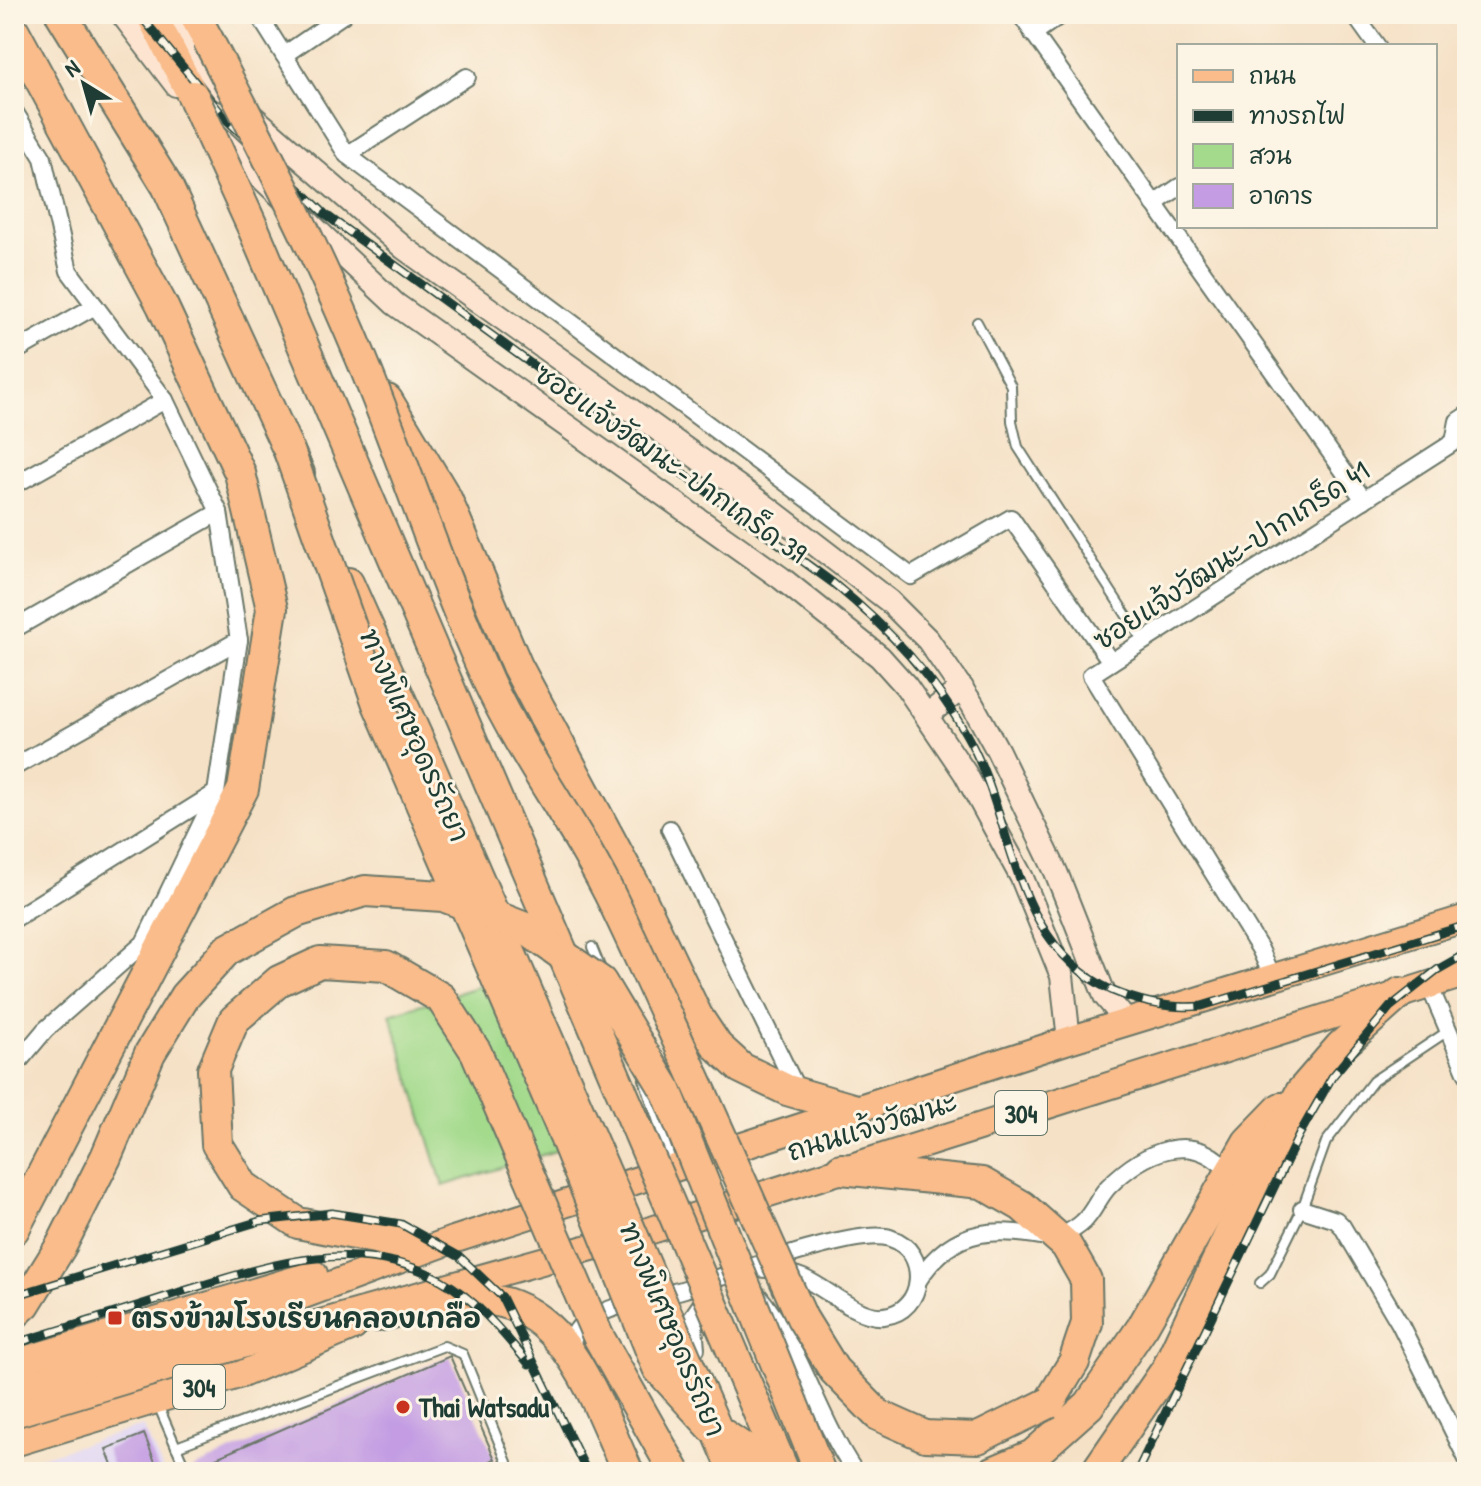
<svg xmlns="http://www.w3.org/2000/svg" width="1481" height="1486" font-family="'Patrick Hand','Playpen Sans Thai',sans-serif">
<style>
.built{fill:#dfd5f5}
.green{fill:#a3da8c;stroke:#618c60;stroke-width:2}
.building{fill:#c39ce3}
.lines{fill:none;stroke-linecap:round;stroke-linejoin:round}
.lane-casing{stroke:#6a7667;stroke-width:12}
.street-casing{stroke:#6a7667;stroke-width:20}
.secondary-casing{stroke:#6a7667;stroke-width:26}
.primary-casing{stroke:#6a7667;stroke-width:30}
.highway-casing{stroke:#6a7667;stroke-width:34}
.lane{stroke:#fff;stroke-width:8}
.street{stroke:#fff;stroke-width:16}
.secondary{stroke:#fde4d0;stroke-width:22}
.primary{stroke:#f9bc8a;stroke-width:26}
.highway{stroke:#f9bc8a;stroke-width:30}
.rail-casing{stroke:#1f3d34;stroke-width:9}
.rail{stroke:#fcf5e5;stroke-width:6;stroke-dasharray:18;stroke-linecap:butt}
.highway-bridge-casing{stroke:#6a7667;stroke-width:34;stroke-linecap:butt}
.highway-bridge{stroke:#f9bc8a;stroke-width:30}
.poi-dot{fill:#c8321e;stroke:#fcf5e5;stroke-width:3}
.labels{text-anchor:middle;dominant-baseline:central;stroke-width:6;stroke-linejoin:round;paint-order:stroke}
.shield{fill:#fcf5e5;stroke:#617469;stroke-width:2}
.shield-label{font-size:26px;font-weight:bold;fill:#1f3d34}
.street-label{font-size:28px;fill:#1f3d34;stroke:#fcf5e5}
.poi-label{font-size:28px;font-weight:bold;fill:#1f3d34;stroke:#fcf5e5;text-anchor:start}
</style>
<rect width="100%" height="100%" fill="#fcf5e5"/>
<filter id="ink" filterUnits="userSpaceOnUse"><feTurbulence type="fractalNoise" baseFrequency=".0125" numOctaves="2"/><feDisplacementMap in="SourceGraphic" scale="16" xChannelSelector="R" yChannelSelector="G"/><feConvolveMatrix kernelMatrix="1 2 1 2 8 2 1 2 1" color-interpolation-filters="sRGB"/></filter>
<filter id="wash" filterUnits="userSpaceOnUse"><feTurbulence type="fractalNoise" baseFrequency=".006" numOctaves="4" result="noise"/><feDisplacementMap in="SourceGraphic" scale="32" xChannelSelector="R" yChannelSelector="G"/><feGaussianBlur stdDeviation="1.8" result="paint"/><feColorMatrix in="noise" values="0 0 0 0 0 0 0 0 0 0 0 0 0 0 0 0 0 1.4 0 .05"/><feComposite in="paint" operator="in"/></filter>
<g filter="url(#wash)">
<rect width="100%" height="100%" fill="#f5e1c6"/>
<path class="built" d="M143,1426L164,1472H14V1465Z"/>
<path class="green" d="M531,970L584,1142L443,1186L390,1014Z"/>
<g id="blocks">
<g class="building">
<path d="M450,1356L495,1459L479,1466L482,1472H194L193,1468Z"/>
<path d="M144,1434L159,1472H115L106,1449Z"/>
</g>
</g>
</g>
<g filter="url(#ink)">
<use href="#blocks" fill-opacity="0" stroke="#6a7667" stroke-width="2"/>
<g class="lines">
<defs>
<g id="lane">
<path d="M977,322L1011,386L1012,421L1018,447L1143,641"/>
<path d="M592,947L601,969"/>
<path d="M644,1079L672,1164"/>
<path d="M1260,1283L1270,1274L1302,1209L1326,1142L1373,1081L1448,1031"/>
<path d="M158,1405L187,1472"/>
<path d="M176,1447L444,1346L463,1354L511,1472"/>
</g>
<g id="street">
<path d="M258,14L347,155L911,576L1011,518L1111,662"/>
<path d="M1020,14L1364,500"/>
<path d="M1354,14L1377,46"/>
<path d="M1033,34L1062,14"/>
<path d="M284,55L344,14"/>
<path d="M14,111L43,158L69,271L165,400L219,512L239,640L216,793L144,943L45,1030L14,1067"/>
<path d="M347,155L467,77"/>
<path d="M1154,204L1179,187"/>
<path d="M14,352L95,306"/>
<path d="M14,485L165,400"/>
<path d="M14,629L219,512"/>
<path d="M14,767L239,640"/>
<path d="M670,829L799,1094"/>
<path d="M14,919L214,794"/>
<path d="M1273,978L1260,949L1091,675L1454,442L1458,421L1467,415"/>
<path d="M1429,985L1467,1074"/>
<path d="M1302,1209L1336,1220L1342,1226L1400,1324L1467,1459"/>
<path d="M919,1279C955,1224 998,1228 1057,1239C1065,1234 1076,1229 1083,1222C1093,1213 1098,1198 1108,1187C1143,1152 1192,1128 1229,1172"/>
<path d="M758,1295C801,1347 817,1416 855,1472"/>
<path d="M696,1349L693,1316L709,1293"/>
<path d="M571,1352C572,1339 575,1328 587,1321C613,1303 655,1298 685,1289C724,1277 856,1227 890,1238C931,1251 925,1312 884,1316C858,1319 827,1288 803,1278C786,1271 768,1269 750,1267"/>
</g>
<g id="secondary">
<path d="M122,14L176,85"/>
<path d="M166,14L223,90"/>
<path d="M251,115L404,248L768,508L889,601L928,640L972,704L998,751L1056,872L1105,996L1128,1023"/>
<path d="M215,134L395,304L781,578L880,657L906,686L965,773L1022,878L1062,976L1069,1040"/>
<path d="M927,715L962,688"/>
</g>
<g id="primary">
<path d="M14,1363L314,1274"/>
<path d="M14,1389L228,1323L450,1241L1069,1040L1467,918"/>
<path d="M14,1414L238,1346L642,1233L1467,973"/>
<path d="M14,1443L242,1374L353,1327"/>
</g>
<g id="highway">
<path d="M61,14L167,186L299,473"/>
<path d="M151,14L193,96"/>
<path d="M194,14L208,40"/>
<path d="M14,31L162,305L240,473L272,609L243,789L14,1229"/>
<path d="M387,400L446,498L517,666L636,888L697,1016L717,1046L741,1068L787,1090L856,1110"/>
<path d="M348,583L416,735"/>
<path d="M217,1144L243,1186L298,1223L411,1245"/>
<path d="M841,1169L982,1183L1022,1206L1066,1245L1086,1280L1087,1323L1074,1362L1049,1403"/>
<path d="M14,1314L25,1304L61,1246"/>
<path d="M378,1316C408,1310 439,1301 469,1299C566,1294 595,1402 628,1472"/>
<path d="M993,1472L1033,1455L1089,1405L1143,1326L1248,1142L1281,1108"/>
<path d="M1096,1472L1167,1369L1256,1178L1301,1092L1340,1047L1400,993"/>
</g>
</defs>
<use href="#lane" class="lane-casing"/>
<use href="#street" class="street-casing"/>
<use href="#secondary" class="secondary-casing"/>
<use href="#primary" class="primary-casing"/>
<use href="#highway" class="highway-casing"/>
<use href="#lane" class="lane"/>
<use href="#street" class="street"/>
<use href="#secondary" class="secondary"/>
<use href="#primary" class="primary"/>
<use href="#highway" class="highway"/>
<defs>
<g id="rail">
<path d="M139,14L226,119L326,215L833,583C886,626 932,674 966,734C1016,820 1009,943 1113,991C1142,1003 1172,1009 1202,1006L1467,925"/>
<path d="M14,1296L260,1221L332,1213L401,1224L460,1257L502,1297L587,1472"/>
<path d="M14,1344C66,1328 119,1312 171,1295C259,1268 353,1232 441,1280C477,1300 503,1333 529,1364"/>
<path d="M1137,1472L1299,1135L1332,1077L1390,1007L1437,970L1467,953"/>
</g>
</defs>
<use href="#rail" class="rail-casing"/>
<use href="#rail" class="rail"/>
<defs>
<g id="highway-bridge">
<path d="M208,40C262,145 317,251 362,360C406,467 441,577 489,683C525,760 578,828 615,905C680,1041 740,1180 802,1318L834,1370L878,1415L925,1436L978,1438L1049,1403"/>
<path d="M193,96L253,228L784,1472"/>
<path d="M288,448L378,704L561,1127L658,1368L712,1427L779,1472"/>
<path d="M416,735L735,1472"/>
<path d="M217,1144L213,1070L234,1020L279,981L320,962L386,966L441,998L476,1052L598,1336L675,1472"/>
<path d="M61,1246L106,1157L150,1053L185,996L227,950L296,912L365,891L443,896L523,927L601,982L667,1092L820,1472"/>
</g>
</defs>
<use href="#highway-bridge" class="highway-bridge-casing"/>
<use href="#highway-bridge" class="highway-bridge"/>
</g>
</g>
<g class="poi-dot">
<rect x="107" y="1310" width="16" height="16" rx="4"/>
<circle cx="403" cy="1407" r="8"/>
</g>
<g class="labels">
<g class="shield">
<rect x="995" y="1091" width="52" height="44" rx="6"/>
<rect x="173" y="1365" width="52" height="44" rx="6"/>
</g>
<g class="shield-label">
<text x="1021" y="1113">304</text>
<text x="199" y="1387">304</text>
</g>
<g class="street-label">
<text transform="translate(671 463) rotate(35)">ซอยแจ้งวัฒนะ-ปากเกร็ด 39</text>
<text transform="translate(1231 555) rotate(-33)">ซอยแจ้งวัฒนะ-ปากเกร็ด 41</text>
<text transform="translate(415 735) rotate(66)">ทางพิเศษอุดรรัถยา</text>
<text transform="translate(872 1126) rotate(-17)">ถนนแจ้งวัฒนะ</text>
<text transform="translate(673 1329) rotate(67)">ทางพิเศษอุดรรัถยา</text>
</g>
<g class="poi-label">
<text x="131" y="1318">ตรงข้ามโรงเรียนคลองเกลือ</text>
<text x="419" y="1407">Thai Watsadu</text>
</g>
</g>
<rect width="1481" height="1486" fill="none" stroke="#fcf5e5" stroke-width="48"/>
<rect x="1177" y="44" width="260" height="184" fill="#fcf5e5" stroke="#a4ab9e" stroke-width="2"/>
<rect x="1193" y="70" width="40" height="12" fill="#f9bc8a" stroke="#a4ab9e" stroke-width="2"/>
<text x="1249" y="84" font-size="24" fill="#1f3d34">ถนน</text>
<rect x="1193" y="110" width="40" height="12" fill="#1f3d34" stroke="#a4ab9e" stroke-width="2"/>
<text x="1249" y="124" font-size="24" fill="#1f3d34">ทางรถไฟ</text>
<rect x="1193" y="144" width="40" height="24" fill="#a3da8c" stroke="#a4ab9e" stroke-width="2"/>
<text x="1249" y="164" font-size="24" fill="#1f3d34">สวน</text>
<rect x="1193" y="184" width="40" height="24" fill="#c39ce3" stroke="#a4ab9e" stroke-width="2"/>
<text x="1249" y="204" font-size="24" fill="#1f3d34">อาคาร</text>
<g transform="translate(84 84) rotate(323)" stroke="#fcf5e5" stroke-width="6" paint-order="stroke">
<path d="M0-6L14 30L0 20L-14 30Z" fill="#1f3d34"/>
<text y="-12" font-size="22" font-weight="bold" text-anchor="middle" fill="#1f3d34">N</text>
</g>
</svg>
